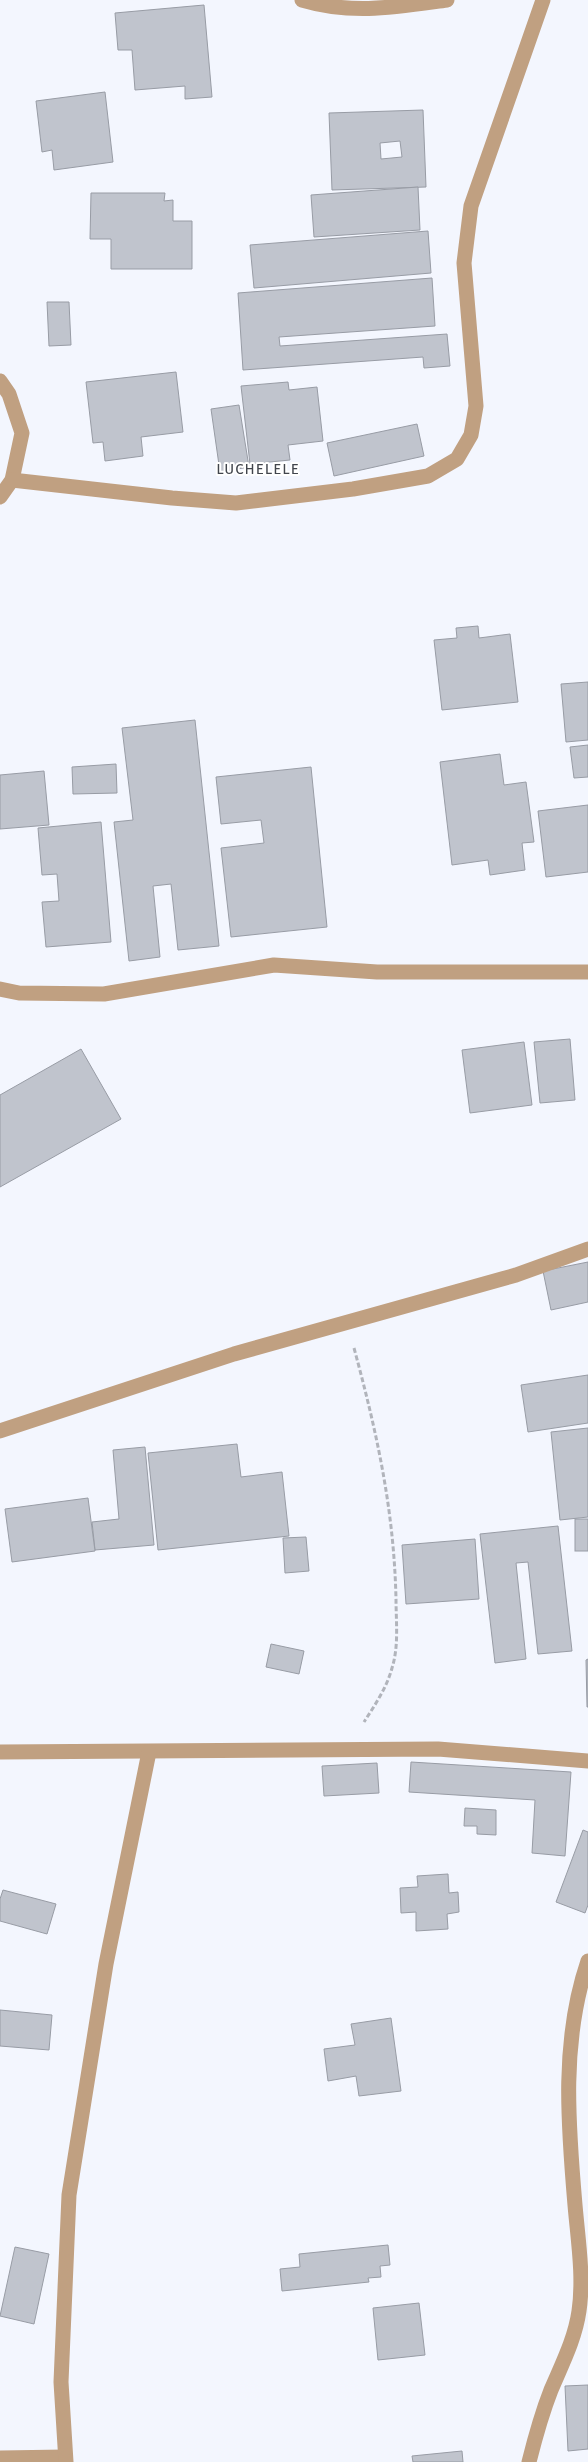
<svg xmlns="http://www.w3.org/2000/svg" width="588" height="2462" font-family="'Fira Sans',sans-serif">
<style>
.building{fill:#c0c4cd;stroke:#989ca5;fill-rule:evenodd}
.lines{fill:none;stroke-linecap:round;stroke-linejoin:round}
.path{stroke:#b1b4bb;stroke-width:3;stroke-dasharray:5 2.5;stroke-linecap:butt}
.street{stroke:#c0a081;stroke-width:15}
.labels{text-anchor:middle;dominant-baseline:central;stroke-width:4;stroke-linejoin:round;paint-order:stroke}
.neighbourhood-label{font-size:15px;letter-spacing:1px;fill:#41454c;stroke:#fff}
</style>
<rect width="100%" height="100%" fill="#f3f6fe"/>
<g class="building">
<path d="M204,5L212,97L185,99V86L135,90L132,50H118L115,13Z"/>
<path d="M105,92L113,162L54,170L52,150L42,152L36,101Z"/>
<path d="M423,110L426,187L332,190L329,113ZM400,141L402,157L381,159L380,143Z"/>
<path d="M418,187L420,230L314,237L311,195Z"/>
<path d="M91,193H165L164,201L173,200V221H192V269H111V239H90Z"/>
<path d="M428,231L431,273L254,288L250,245Z"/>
<path d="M432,278L435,326L279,337L280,346L447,334L450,366L424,368L423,357L243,370L238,293Z"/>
<path d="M47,302H69L71,345L49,346Z"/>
<path d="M176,372L183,432L141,437L143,456L105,461L103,442L93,443L86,382Z"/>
<path d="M288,382L289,390L317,387L323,441L288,445L290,460L250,464L241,386Z"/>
<path d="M239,405L249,467L220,472L211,409Z"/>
<path d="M417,424L424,456L334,476L327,443Z"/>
<path d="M478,626L479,638L510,634L518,702L442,710L434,640L457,638L456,628Z"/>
<path d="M588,682V740L566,742L561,684Z"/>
<path d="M195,720L219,946L178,950L171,884L153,886L160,957L129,961L114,822L133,820L122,728Z"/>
<path d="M588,745V777L574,778L570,747Z"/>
<path d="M500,754L504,785L526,782L534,842L522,843L525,870L490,875L488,860L452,865L440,762Z"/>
<path d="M116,764L117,793L73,794L72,767Z"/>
<path d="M311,767L327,927L231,937L221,848L264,843L261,820L221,824L216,777Z"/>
<path d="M44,771L49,825L0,829V775Z"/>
<path d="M588,805V872L546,877L538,811Z"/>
<path d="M101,822L111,942L46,947L42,902L59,901L57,874L42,875L38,828Z"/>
<path d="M570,1039L575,1100L540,1103L534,1042Z"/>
<path d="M524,1042L532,1105L470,1113L462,1050Z"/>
<path d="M81,1049L121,1119L0,1187V1095Z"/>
<path d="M588,1262V1302L551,1310L543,1271Z"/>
<path d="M588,1375V1423L528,1432L521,1385Z"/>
<path d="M588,1428V1517L560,1520L551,1432Z"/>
<path d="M237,1444L241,1477L282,1472L289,1536L158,1550L148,1453Z"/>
<path d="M145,1447L154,1545L95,1550L92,1522L119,1519L113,1450Z"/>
<path d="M88,1498L95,1551L12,1562L5,1509Z"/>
<rect x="575" y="1519" width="13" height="32"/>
<path d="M558,1526L572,1651L538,1654L528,1562L516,1563L526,1659L495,1663L480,1534Z"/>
<path d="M306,1537L309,1571L285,1573L283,1538Z"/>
<path d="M475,1539L479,1599L406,1604L402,1545Z"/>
<path d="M271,1644L304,1651L299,1674L266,1667Z"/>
<path d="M588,1659V1707H587L586,1660Z"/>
<path d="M411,1762L571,1772L565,1856L532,1853L535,1800L409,1792Z"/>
<path d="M377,1763L379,1793L324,1796L322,1766Z"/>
<path d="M465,1808L496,1810V1835L477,1834V1826H464Z"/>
<path d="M583,1830L588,1832V1905L585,1913L556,1902Z"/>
<path d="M448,1874L449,1893L458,1892L459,1912L447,1914L448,1929L416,1931V1912L401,1913L400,1888L418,1887L417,1876Z"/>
<path d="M3,1890L56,1904L47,1934L0,1921V1899Z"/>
<path d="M0,2010L52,2015L49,2050L0,2046Z"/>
<path d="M391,2018L401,2091L359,2096L356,2076L328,2081L324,2049L355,2045L351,2024Z"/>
<path d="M388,2245L390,2265L380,2266L381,2277L368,2278L369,2282L282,2291L280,2269L300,2267L299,2254Z"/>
<path d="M15,2247L49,2254L34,2324L0,2316Z"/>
<path d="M419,2303L425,2355L378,2360L373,2308Z"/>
<path d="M588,2385V2449L568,2451L565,2386Z"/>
<path d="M462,2451L463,2462H413L412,2456Z"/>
</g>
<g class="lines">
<path class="path" d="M354,1348C377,1433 394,1510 396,1599C396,1622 399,1646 392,1668C387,1687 375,1705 364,1722"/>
<g class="street">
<path d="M302,0C352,15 396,7 447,0"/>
<path d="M0,381L9,394L22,433L12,480L0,497"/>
<path d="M12,480L172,498L236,503L353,489L428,476L457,459L471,435L476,406L464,263L471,206L543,0"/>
<path d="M0,989L19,993L104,994L274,965L377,972H588"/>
<path d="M0,1431L234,1354L516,1275L588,1249"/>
<path d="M0,1752L438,1749L588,1761"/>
<path d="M0,2458L65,2457"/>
<path d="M66,2462L61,2382L69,2195L106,1964L149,1752"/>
<path d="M529,2462C535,2438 542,2413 551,2390C562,2364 575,2339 579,2311C584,2277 578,2240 575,2205C568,2124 561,2040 588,1961"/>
</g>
</g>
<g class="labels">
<g class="neighbourhood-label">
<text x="258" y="469">LUCHELELE</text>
</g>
</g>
</svg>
